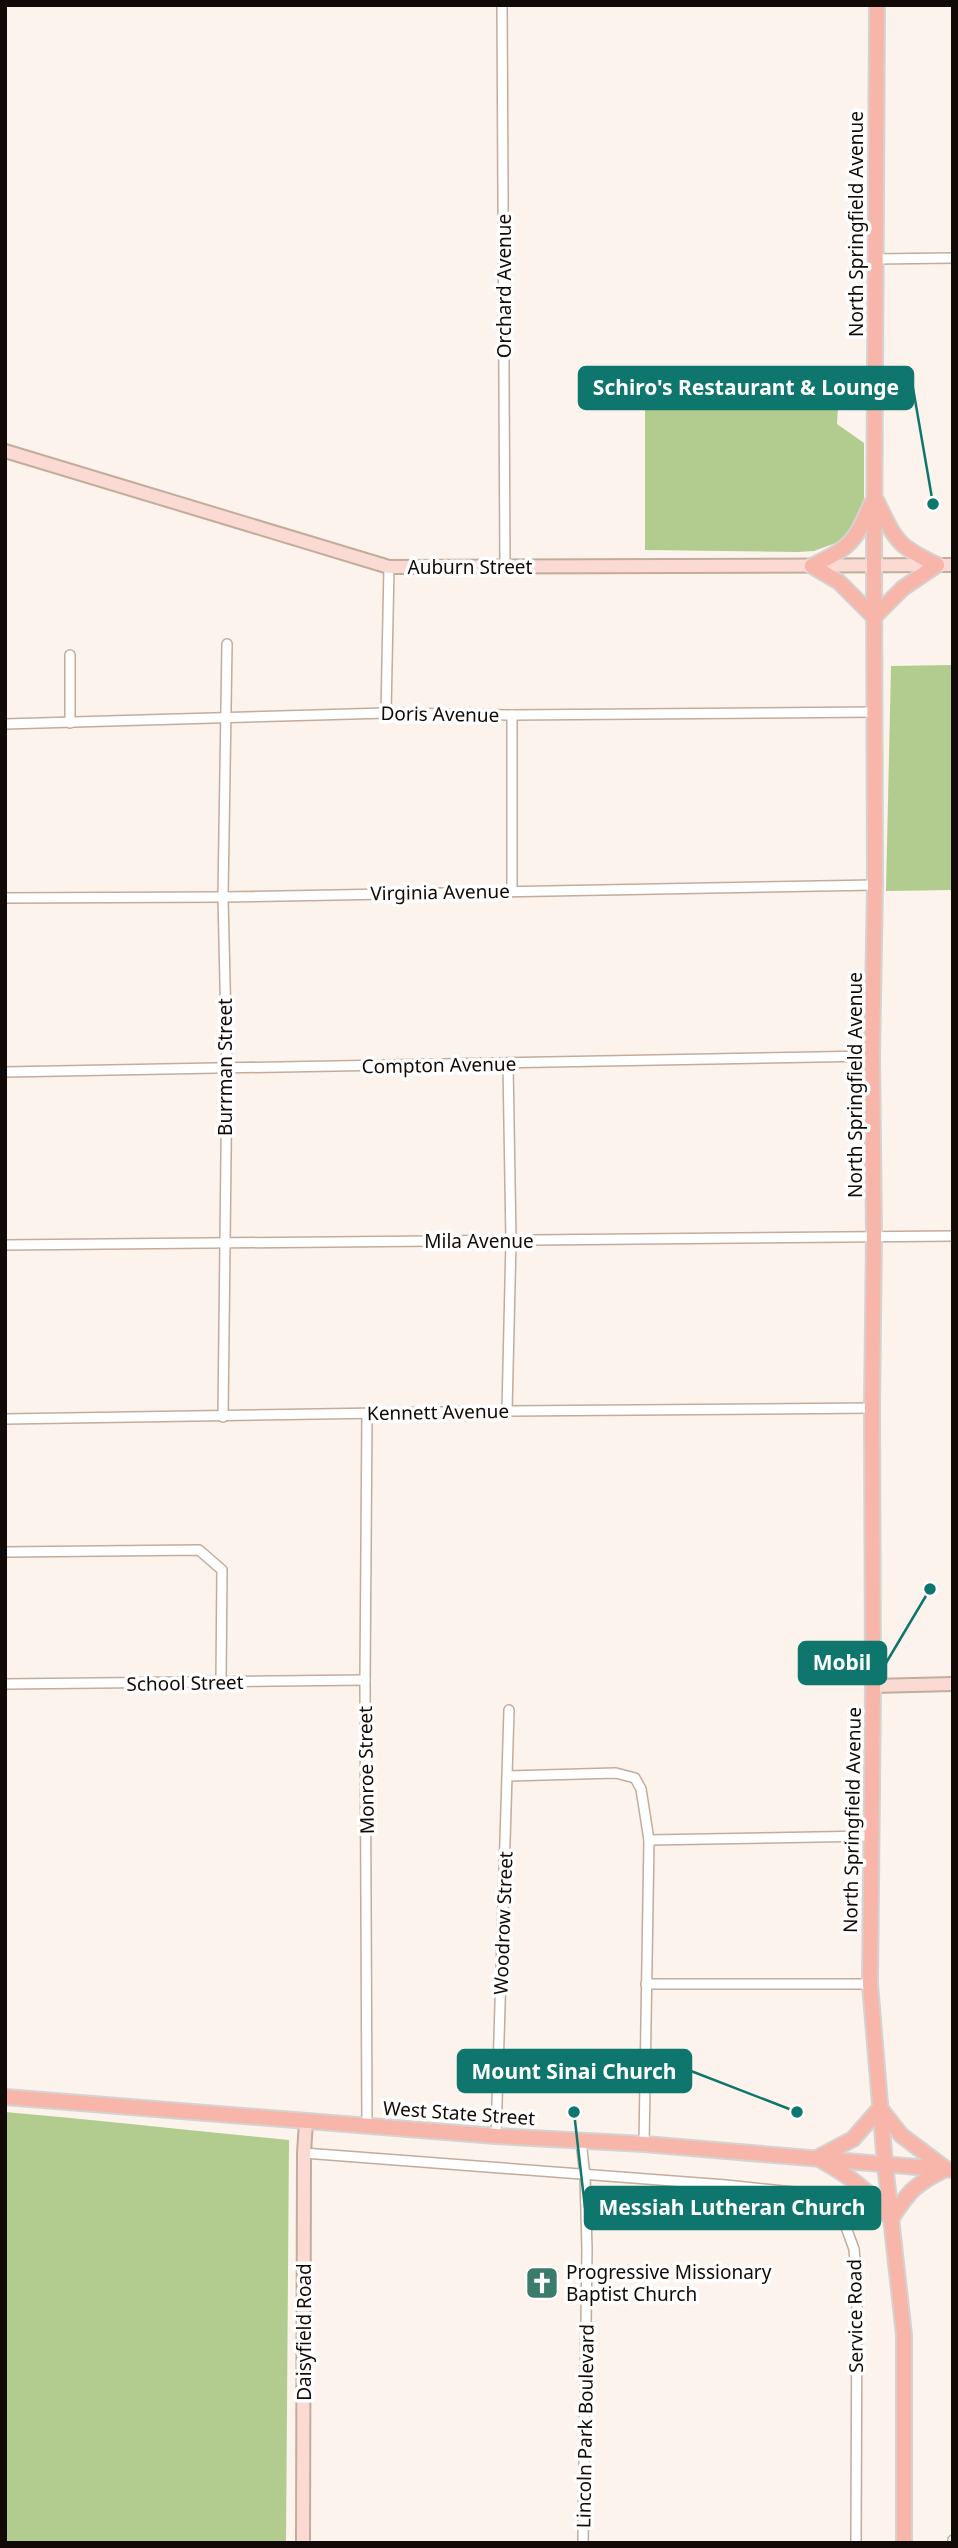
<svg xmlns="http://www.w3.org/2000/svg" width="958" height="2548" font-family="'Noto Sans',sans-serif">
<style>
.green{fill:#b2cc8f}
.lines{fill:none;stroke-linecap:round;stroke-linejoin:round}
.street-casing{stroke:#c2ac9c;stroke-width:12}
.secondary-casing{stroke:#c2ac9c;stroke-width:16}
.primary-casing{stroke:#d4d3d2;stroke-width:18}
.street{stroke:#fff;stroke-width:9}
.secondary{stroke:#fcdad4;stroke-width:12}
.primary{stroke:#f8b5a9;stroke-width:14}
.labels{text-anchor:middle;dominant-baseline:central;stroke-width:7;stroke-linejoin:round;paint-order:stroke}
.street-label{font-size:19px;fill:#120a06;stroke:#fff}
.poi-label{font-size:19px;fill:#120a06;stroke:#fff;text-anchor:start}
.leader{fill:none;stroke:#0f766e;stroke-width:2.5}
.callout-dot{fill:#0f766e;stroke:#fff;stroke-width:2.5}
.callout{fill:#0f766e;stroke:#0f766e;stroke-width:2.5}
.callout-label{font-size:21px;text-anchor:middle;font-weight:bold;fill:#fff}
</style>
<rect width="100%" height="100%" fill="#fcf3ec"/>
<g class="green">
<path d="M645,387L839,390L837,424L864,443V505L852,533L841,541L814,551L798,552L645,550Z"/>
<path d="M953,665V890L886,891L891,666Z"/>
<path d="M5,2112C100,2120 195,2131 289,2140L286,2543H5Z"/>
</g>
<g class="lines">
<defs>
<g id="street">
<path d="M502,5L505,568"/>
<path d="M875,259L953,258"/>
<path d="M70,655V723"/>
<path d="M386,713L389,567"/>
<path d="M5,724L386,713L512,715L875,712"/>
<path d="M512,891V715"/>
<path d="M5,898L223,897L875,885"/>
<path d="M5,1072L872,1056"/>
<path d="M5,1245L953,1236"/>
<path d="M507,1411L511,1241L508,1064"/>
<path d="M367,1413L365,1680L367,2126"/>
<path d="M223,1417L227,1068L223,897L227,644"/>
<path d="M5,1419L507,1411L872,1408"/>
<path d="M5,1552L199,1550L222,1570L221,1682"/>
<path d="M5,1684L365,1680"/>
<path d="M508,1776L616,1773L635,1778L641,1789L649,1840L644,2144"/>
<path d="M649,1840L872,1836"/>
<path d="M646,1984H870"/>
<path d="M496,2136L509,1710"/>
<path d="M581,2141L585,2176L587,2249L583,2543"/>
<path d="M304,2153L726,2185L794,2192L820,2203L844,2222L854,2249L857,2283L856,2543"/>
<path d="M953,2543V2540"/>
</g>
<g id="secondary">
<path d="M5,451L389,567L953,565"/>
<path d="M873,1686L953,1684"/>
<path d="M303,2543L304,2153L306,2122"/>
</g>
<g id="primary">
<path d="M877,5L874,565L875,885L872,1056L874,1236L872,1408L873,1686L870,1984L885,2164L904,2335V2543"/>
<path d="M876,500C896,540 895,545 937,565"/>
<path d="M812,566L839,582L874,617L903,588L937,565"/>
<path d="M812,566C850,547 855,543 871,504"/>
<path d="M5,2097L496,2136L644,2144L953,2170"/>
<path d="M880,2108L901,2135L946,2169C915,2184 909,2191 891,2219C864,2187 853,2178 817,2158L853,2139Z"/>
</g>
</defs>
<use href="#street" class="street-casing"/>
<use href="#secondary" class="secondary-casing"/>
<use href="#primary" class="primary-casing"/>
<use href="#street" class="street"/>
<use href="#secondary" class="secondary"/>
<use href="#primary" class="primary"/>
</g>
<defs>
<symbol id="church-square" viewBox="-11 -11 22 22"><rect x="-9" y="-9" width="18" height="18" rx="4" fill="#3a7b6b" stroke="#fff"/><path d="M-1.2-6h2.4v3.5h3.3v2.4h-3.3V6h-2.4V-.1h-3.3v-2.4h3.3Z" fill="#fff"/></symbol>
</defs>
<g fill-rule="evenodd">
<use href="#church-square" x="523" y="2264" width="38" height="38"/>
</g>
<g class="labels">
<g class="street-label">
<text transform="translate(856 224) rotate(-90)">North Springfield Avenue</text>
<text transform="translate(504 286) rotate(-90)">Orchard Avenue</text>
<text x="470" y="567">Auburn Street</text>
<text transform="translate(440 714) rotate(1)">Doris Avenue</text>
<text transform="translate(440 892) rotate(-1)">Virginia Avenue</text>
<text transform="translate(439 1065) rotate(-1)">Compton Avenue</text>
<text transform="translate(225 1067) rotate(-90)">Burrman Street</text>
<text transform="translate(855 1085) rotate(-90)">North Springfield Avenue</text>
<text x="479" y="1241">Mila Avenue</text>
<text transform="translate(438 1412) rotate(-1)">Kennett Avenue</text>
<text transform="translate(185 1683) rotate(-1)">School Street</text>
<text transform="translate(366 1770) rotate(-91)">Monroe Street</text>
<text transform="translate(852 1820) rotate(-89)">North Springfield Avenue</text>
<text transform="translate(503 1923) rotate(-88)">Woodrow Street</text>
<text transform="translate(459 2113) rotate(4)">West State Street</text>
<text transform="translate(855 2316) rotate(-91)">Service Road</text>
<text transform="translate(304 2332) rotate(-90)">Daisyfield Road</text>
<text transform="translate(585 2426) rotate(-89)">Lincoln Park Boulevard</text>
</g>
<g class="poi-label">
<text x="566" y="2272">Progressive Missionary<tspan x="566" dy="22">Baptist Church</tspan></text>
</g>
</g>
<path class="leader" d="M933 504L913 388M930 1589L886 1663M797 2112L691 2071M574 2112L585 2208"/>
<g class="callout-dot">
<circle cx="933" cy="504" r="7"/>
<circle cx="930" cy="1589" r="7"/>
<circle cx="797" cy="2112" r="7"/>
<circle cx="574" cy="2112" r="7"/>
</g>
<g class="callout">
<rect x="579" y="367" width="334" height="42" rx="7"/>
<rect x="799" y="1642" width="87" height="42" rx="7"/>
<rect x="458" y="2050" width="233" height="42" rx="7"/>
<rect x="585" y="2187" width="295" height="42" rx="7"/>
</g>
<g class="callout-label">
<text x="746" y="395">Schiro's Restaurant &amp; Lounge</text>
<text x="842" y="1670">Mobil</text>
<text x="574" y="2079">Mount Sinai Church</text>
<text x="732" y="2215">Messiah Lutheran Church</text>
</g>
<rect width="958" height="2548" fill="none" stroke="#120a06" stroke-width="14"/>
</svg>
